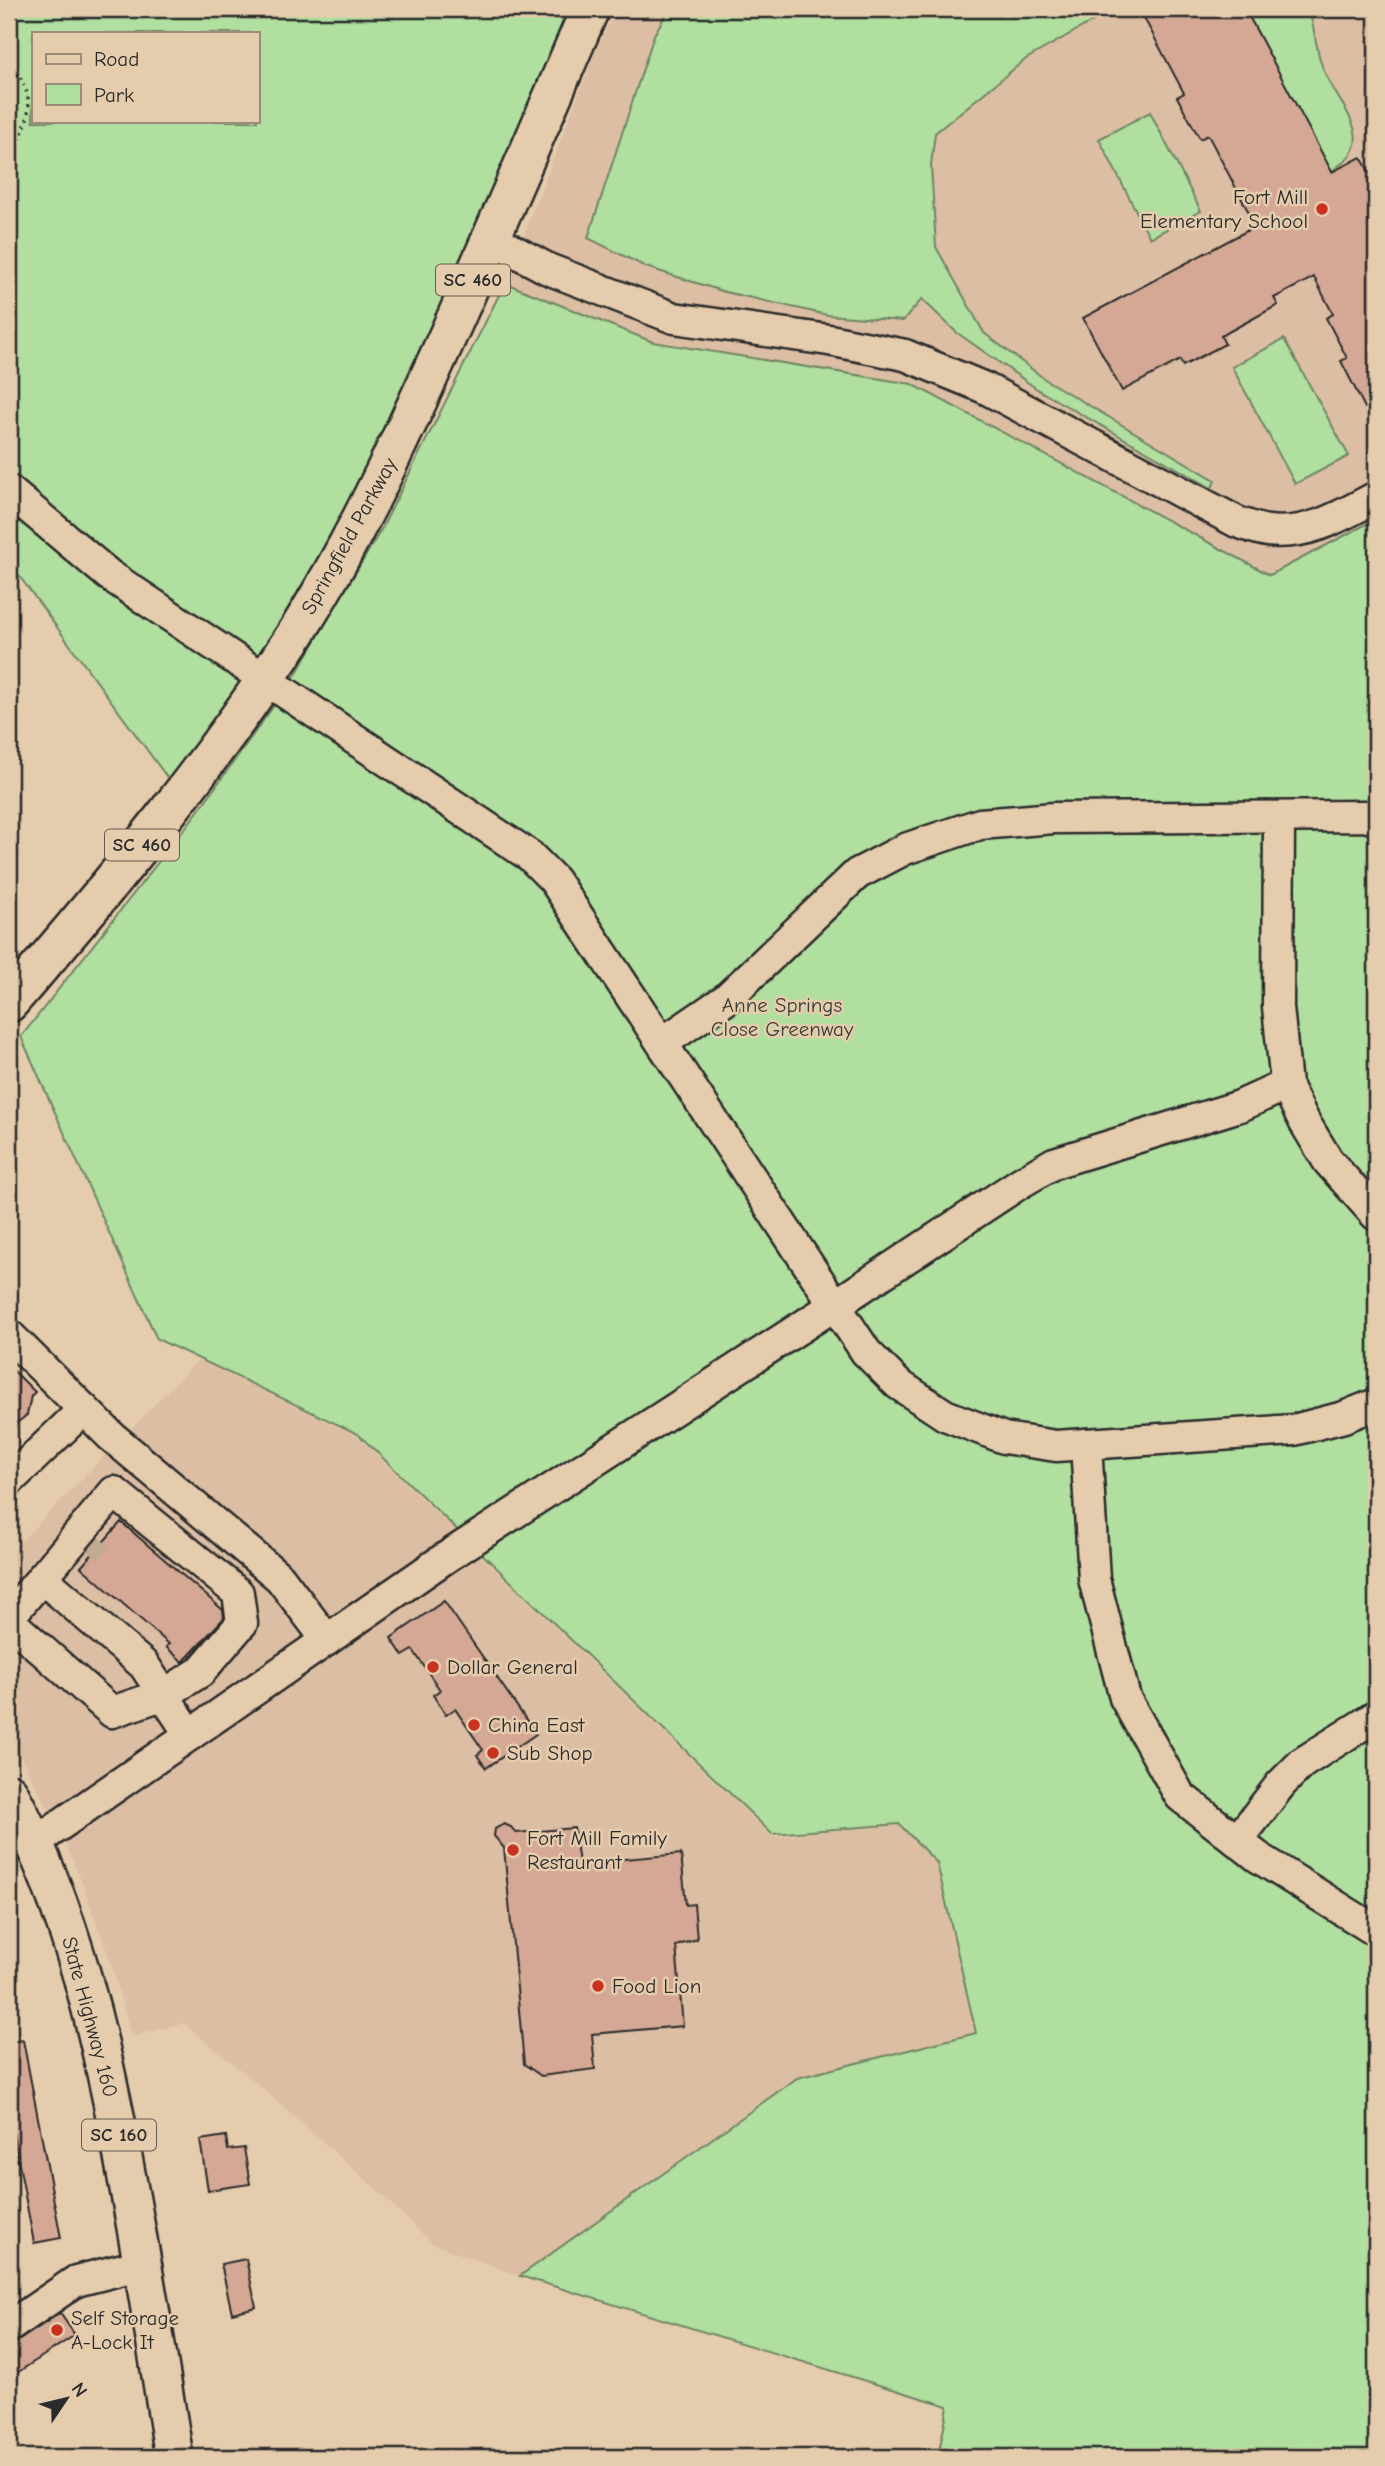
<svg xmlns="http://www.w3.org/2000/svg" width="1385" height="2466" font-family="'Comic Neue',sans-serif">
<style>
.built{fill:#dcbea4}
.green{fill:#b0df9f;stroke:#6e8565;stroke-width:2;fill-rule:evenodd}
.building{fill:#d5a895;stroke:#2b2b2b;stroke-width:2}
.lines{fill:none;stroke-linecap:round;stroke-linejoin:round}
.minor-tunnel{stroke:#c0ac93;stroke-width:30;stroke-dasharray:30 15;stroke-linecap:butt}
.minor-casing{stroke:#2b2b2b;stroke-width:35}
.major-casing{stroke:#2b2b2b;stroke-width:42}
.path{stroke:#2b2b2b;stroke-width:3.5;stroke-dasharray:2 5;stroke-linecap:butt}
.minor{stroke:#e5ccad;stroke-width:30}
.major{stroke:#e5ccad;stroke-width:37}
.poi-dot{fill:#c8321e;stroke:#e5ccad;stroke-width:2.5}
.labels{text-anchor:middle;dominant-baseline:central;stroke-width:5;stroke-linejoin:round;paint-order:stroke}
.shield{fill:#e5ccad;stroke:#635b52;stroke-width:2}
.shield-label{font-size:19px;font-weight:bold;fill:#2b2b2b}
.poi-label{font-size:21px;fill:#2b2b2b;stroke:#e5ccad;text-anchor:start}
.street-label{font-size:21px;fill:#2b2b2b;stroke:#e5ccad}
.park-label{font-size:21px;fill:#383d37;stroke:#e5ccad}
</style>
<rect width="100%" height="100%" fill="#e5ccad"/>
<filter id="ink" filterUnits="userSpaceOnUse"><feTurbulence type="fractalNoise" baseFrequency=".0143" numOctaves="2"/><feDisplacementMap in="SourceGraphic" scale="14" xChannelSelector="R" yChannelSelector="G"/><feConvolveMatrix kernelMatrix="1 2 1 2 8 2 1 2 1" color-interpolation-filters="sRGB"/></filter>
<g filter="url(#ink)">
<g class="built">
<path d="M616,9H1376V519L1270,575L912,384L653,342L505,283L595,52Z"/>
<path d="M198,1360L357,1436L772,1837L899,1824L936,1864L975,2033L796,2077L520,2276L433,2244L378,2191L259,2085L183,2023L132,2037L110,1960L82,1882L56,1823L9,1735V1554Z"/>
</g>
<g class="green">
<path d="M9,9H573C497,178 426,350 341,515C292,609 233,696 172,784L9,562ZM33,33H257V121H33Z"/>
<path d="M669,9H1114L1026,59L935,133L931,165L936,247L984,333L1046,380L1215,480L1212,488L1040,391L956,332L922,299L903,321L827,315L725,292L646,267L588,238L654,35Z"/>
<path d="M1245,9H1308C1316,29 1315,51 1324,71C1339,108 1383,141 1331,171Z"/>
<path d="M1150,112L1201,211L1150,238L1099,139Z"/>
<path d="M505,283L653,342L912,384L1270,575L1376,519V2457H938L948,2406L520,2276L797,2078L976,2033L937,1863L899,1824L772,1834L358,1434L157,1339L21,1037L196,814L293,679L382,528Z"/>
<path d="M1284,339L1349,456L1295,484L1232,367Z"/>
</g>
<g class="building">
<path d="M1156,9H1245L1332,172L1361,157L1376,184V402L1365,408L1341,361L1347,358L1326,318L1333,314L1314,277L1274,298L1278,305L1221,336L1225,344L1183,366L1180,360L1122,391L1083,318L1256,226L1208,135L1200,139L1177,97L1184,93L1143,16Z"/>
<path d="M9,1366L35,1392L31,1396L27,1415L9,1429Z"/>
<path d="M121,1522L223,1610L224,1618L183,1662L166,1647L169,1644L81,1567Z"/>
<path d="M444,1601L536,1734L486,1768L477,1755L483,1750L455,1709L446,1715L433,1695L440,1690L413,1650L403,1656L391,1638Z"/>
<path d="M504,1824L511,1827L516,1833L574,1828L579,1863L681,1854L686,1905L694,1904L697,1939L676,1946L683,2026L592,2034L595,2069L541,2076L524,2064L504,1848L494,1836L495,1829Z"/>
<path d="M23,2040L61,2238L34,2243L9,2111V2042Z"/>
<path d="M226,2136L228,2150L244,2148L250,2184L208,2190L200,2140Z"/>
<path d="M246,2259L256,2307L232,2313L221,2264Z"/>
<path d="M60,2313L75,2335L9,2378V2347Z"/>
</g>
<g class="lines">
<path class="minor-tunnel" d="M87,1551L98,1537"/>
<defs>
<g id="minor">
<path d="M492,239L548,269L674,318L829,340L905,355L985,388L1237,522C1247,525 1258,530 1268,531C1309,536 1342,515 1376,497"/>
<path d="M9,491L109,575L530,856L554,880L866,1352L898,1384L945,1415L1004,1438L1056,1446L1294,1430L1344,1417L1376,1404"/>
<path d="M1279,817L1278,1007L1286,1085L1305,1123L1328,1161L1376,1215"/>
<path d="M662,1043L725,1000L857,874L905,849L980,824L1054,818L1365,816L1376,819"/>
<path d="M9,1335L111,1436L280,1578L327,1640"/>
<path d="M1086,1444L1094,1579L1125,1698L1180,1796L1258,1857L1376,1931"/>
<path d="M9,1481L84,1409"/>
<path d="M42,1578L144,1665L190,1735"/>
<path d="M9,1617L114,1492L238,1593L242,1623L200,1672L165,1694L112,1712L9,1621"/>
<path d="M1237,1841L1281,1784L1302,1763L1376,1716"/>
<path d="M34,1843L445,1558L835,1305L1020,1183L1054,1163L1240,1106L1286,1085"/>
<path d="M9,2327L76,2281L143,2264"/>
</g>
<g id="major">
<path d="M9,1003C111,885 210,766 295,635C349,550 392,458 434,366C488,248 539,128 590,9"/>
<path d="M9,1793C73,1910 102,2043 126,2173C144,2268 159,2362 174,2457"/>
</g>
</defs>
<use href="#minor" class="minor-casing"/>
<use href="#major" class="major-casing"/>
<path class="path" d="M9,60C41,104 29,117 9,162"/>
<use href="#minor" class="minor"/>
<use href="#major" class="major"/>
</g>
</g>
<g class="poi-dot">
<circle cx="1322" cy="209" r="7"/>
<circle cx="433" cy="1667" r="7"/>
<circle cx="474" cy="1725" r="7"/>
<circle cx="493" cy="1753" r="7"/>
<circle cx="513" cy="1850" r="7"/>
<circle cx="598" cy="1986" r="7"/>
<circle cx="57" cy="2330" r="7"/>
</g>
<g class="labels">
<g class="shield">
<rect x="436" y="264.5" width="74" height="31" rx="5"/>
<rect x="105" y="829.5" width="74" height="31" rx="5"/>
<rect x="82" y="2119.5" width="74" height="31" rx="5"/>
</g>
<g class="shield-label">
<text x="473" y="280">SC 460</text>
<text x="142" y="845">SC 460</text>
<text x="119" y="2135">SC 160</text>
</g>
<g class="poi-label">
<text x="1308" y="197" text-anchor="end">Fort Mill<tspan x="1308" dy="24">Elementary School</tspan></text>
<text x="447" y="1667">Dollar General</text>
<text x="488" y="1725">China East</text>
<text x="507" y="1753">Sub Shop</text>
<text x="527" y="1838">Fort Mill Family<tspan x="527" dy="24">Restaurant</tspan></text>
<text x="612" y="1986">Food Lion</text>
<text x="71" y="2318">Self Storage<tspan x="71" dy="24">A-Lock It</tspan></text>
</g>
<g class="street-label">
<text transform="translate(349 536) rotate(-61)">Springfield Parkway</text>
<text transform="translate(90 2017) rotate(75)">State Highway 160</text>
</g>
<g class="park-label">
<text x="782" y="1005">Anne Springs<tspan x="782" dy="24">Close Greenway</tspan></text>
</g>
</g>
<rect width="1385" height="2466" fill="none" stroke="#e5ccad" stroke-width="35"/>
<rect x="18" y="18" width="1350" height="2431" fill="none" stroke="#2b2b2b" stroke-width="2.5" filter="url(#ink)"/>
<rect x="32" y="32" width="228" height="91" fill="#e5ccad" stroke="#9b8c79" stroke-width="2"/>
<rect x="46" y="54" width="35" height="10" fill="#e5ccad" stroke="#9b8c79" stroke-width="2"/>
<text x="94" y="66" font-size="21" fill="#2b2b2b">Road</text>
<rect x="46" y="84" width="35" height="21" fill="#b0df9f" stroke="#9b8c79" stroke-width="2"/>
<text x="94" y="102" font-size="21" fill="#2b2b2b">Park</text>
<g transform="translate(66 2399) rotate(55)" stroke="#e5ccad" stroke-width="5" paint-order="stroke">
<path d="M0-5L12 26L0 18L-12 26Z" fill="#2b2b2b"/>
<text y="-10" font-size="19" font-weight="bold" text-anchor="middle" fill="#2b2b2b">N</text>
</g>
</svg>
